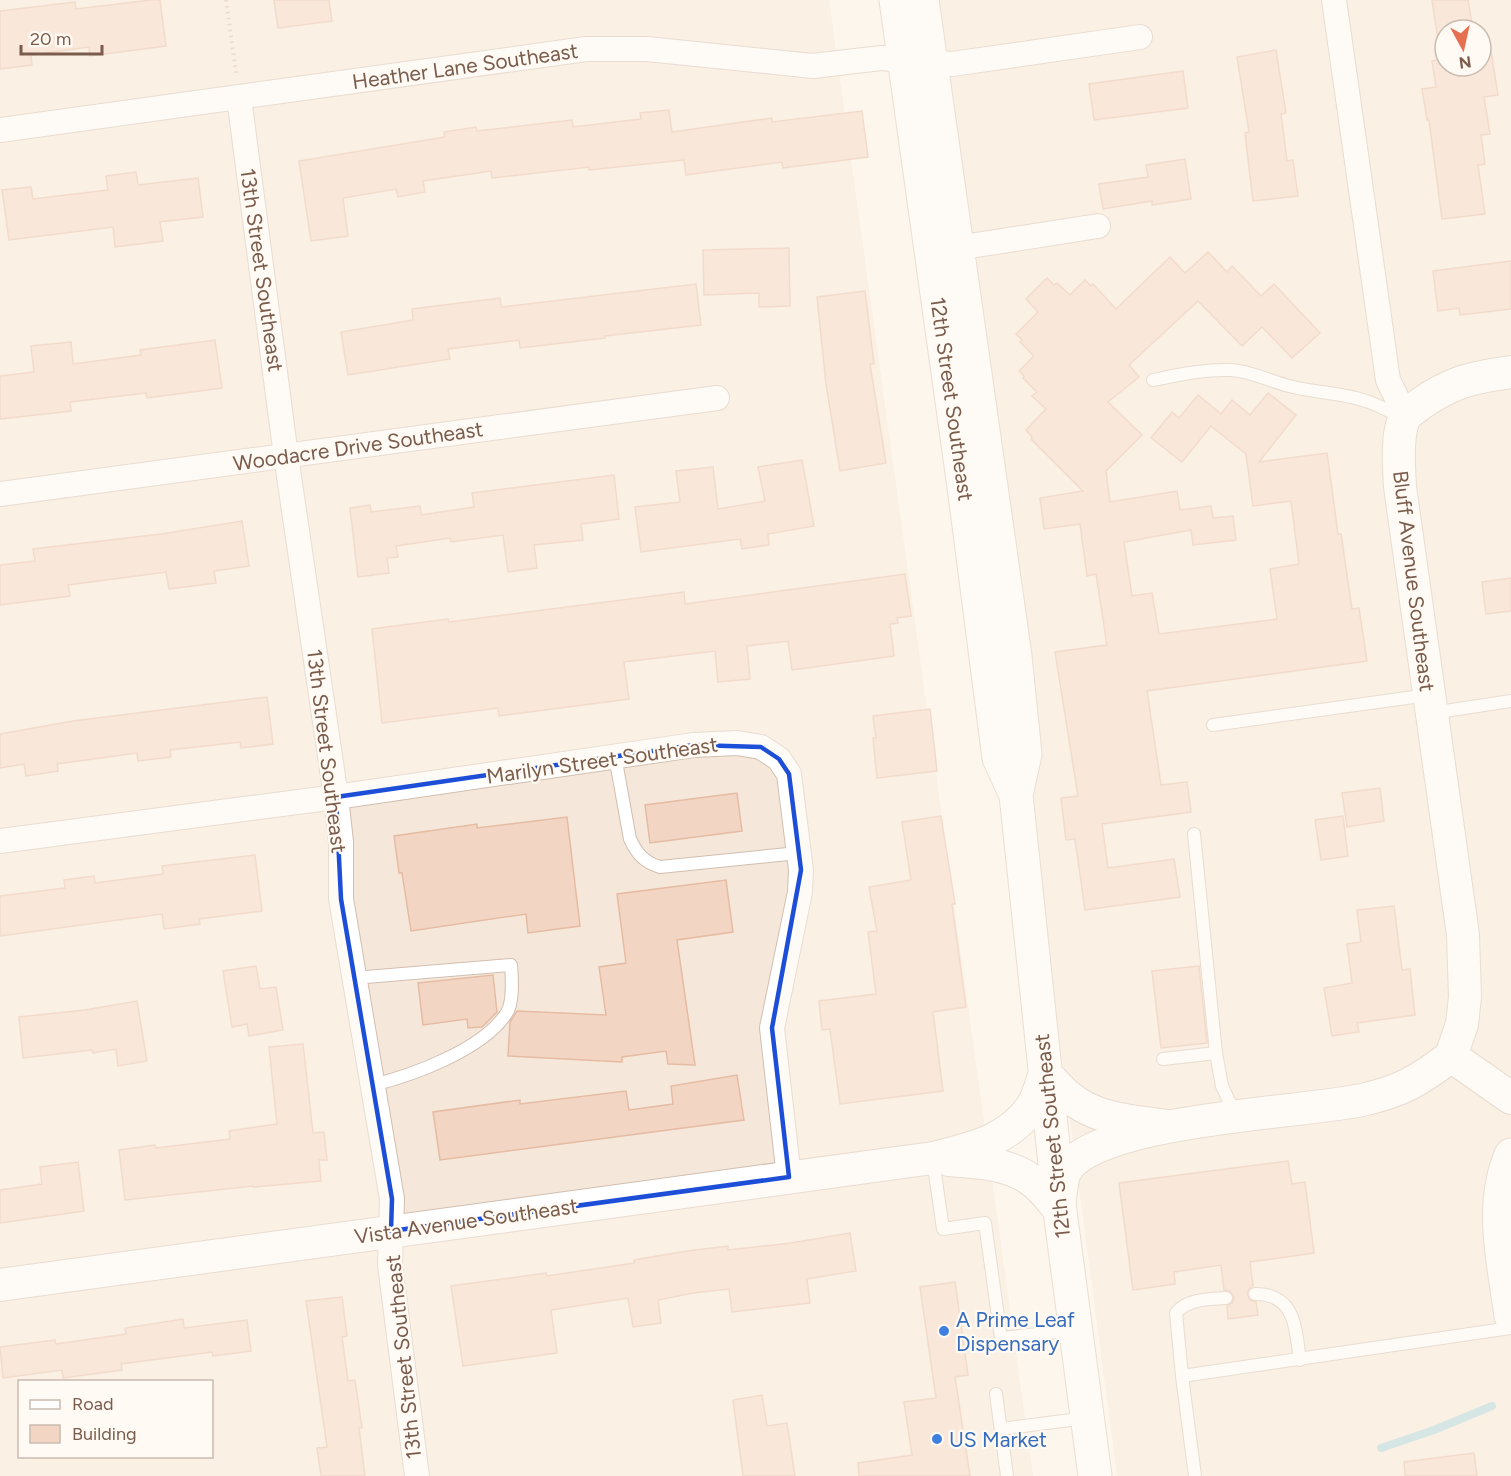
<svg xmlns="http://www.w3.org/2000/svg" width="1511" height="1476" font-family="Figtree,sans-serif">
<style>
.residential{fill:#f5e8da;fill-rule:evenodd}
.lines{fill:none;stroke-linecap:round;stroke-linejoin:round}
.stream{stroke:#a5d3da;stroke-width:8}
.building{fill:#f3d5c3;stroke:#e6bba3;stroke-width:1.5}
.service-casing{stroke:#d1beb0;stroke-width:14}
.minor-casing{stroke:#d1beb0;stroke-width:26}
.tertiary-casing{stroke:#d1beb0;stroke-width:34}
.secondary-casing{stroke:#d6c0b0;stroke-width:35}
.path{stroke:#d9b8a5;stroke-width:4;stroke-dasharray:1.5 4.5;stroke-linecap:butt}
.service{stroke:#fff;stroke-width:12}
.minor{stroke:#fff;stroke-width:24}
.tertiary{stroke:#fff;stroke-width:32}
.secondary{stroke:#fff;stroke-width:33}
.marked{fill:none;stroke:#1d4ed8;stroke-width:4.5;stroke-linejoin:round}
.shop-dot{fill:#3f7fe0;stroke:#fffaf3;stroke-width:2}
.labels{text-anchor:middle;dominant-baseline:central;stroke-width:4.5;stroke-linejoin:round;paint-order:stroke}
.street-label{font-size:21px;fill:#7a5c4d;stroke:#fffaf3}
.shop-label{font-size:21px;fill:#366cbe;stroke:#fffaf3;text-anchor:start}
</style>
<rect width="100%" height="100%" fill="#fdf6ec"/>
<g class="residential">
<path d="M0,0H829L1033,1476H0ZM20,1382H212V1456H20Z"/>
<path d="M923,0H1511V1476H1117ZM1445,30H1481V66H1445Z"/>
</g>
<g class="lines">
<path class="stream" d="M1381,1448L1434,1430L1492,1406"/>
</g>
<g class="building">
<path d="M151,0H160L166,46L90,56L89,47L31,55L32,65L0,69V11L75,2L76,9Z"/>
<path d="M274,0H329L332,21L278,28Z"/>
<path d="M1432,0H1468L1473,30H1445V66H1481V53L1491,51L1498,95L1484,97L1490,134L1481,135L1485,164L1478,165L1485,214L1442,219L1429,120H1427L1422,89L1436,87L1432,61L1441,59Z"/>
<path d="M1276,50L1286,113L1281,114L1287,161L1293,160L1298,196L1253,201L1245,133L1249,132L1237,57Z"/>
<path d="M1183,71L1188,108L1094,120L1089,84Z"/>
<path d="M669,110L672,132L772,118V122L862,111L868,157L783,168L782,162L686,175L684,160L589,170V167L492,178L491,171L423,181L425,192L398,197L396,189L343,198L348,236L311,241L299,161L445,137L444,132L476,127L477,131L572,120L573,127L641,119L640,113Z"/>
<path d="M1185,159L1191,199L1152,205V201L1103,209L1099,184L1148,177L1146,165Z"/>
<path d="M136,172L138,185L198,178L203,217L160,222L163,241L115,247L113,227L9,240L2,190L31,187L33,199L108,190L106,176Z"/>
<path d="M789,248L790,306L759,307V293L704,295L703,250Z"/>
<path d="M1208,252L1227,272L1232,266L1261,296L1274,284L1320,333L1292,358L1262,327L1242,346L1198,301L1129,365L1139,377L1108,402L1142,435L1106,471L1110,502L1177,491L1180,510L1211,506L1213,518L1233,516L1236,540L1193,545L1191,530L1124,542L1132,596L1152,593L1159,634L1277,619L1270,569L1299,564L1291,501L1253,506L1246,454L1211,426L1182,462L1151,438L1172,412L1179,418L1198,395L1221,414L1232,400L1250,415L1268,393L1296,415L1259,462L1327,453L1338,534H1341L1352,609L1359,608L1367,661L1147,691L1161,785L1187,782L1191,812L1102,824L1108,868L1174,859L1180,897L1085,910L1075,839L1066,840L1061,798L1078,796L1055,652L1107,645L1096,574L1087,576L1080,524L1044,529L1040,498L1083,491L1031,439L1032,437L1026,430L1046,409L1032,396L1037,392L1023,378L1024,376L1019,371L1034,356L1020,342L1022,340L1016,334L1038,312L1026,299L1047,278L1054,285L1057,283L1070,295L1085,280L1091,286L1093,284L1116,309L1170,257L1185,273Z"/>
<path d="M1511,261V309L1460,315L1459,308L1438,311L1433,271Z"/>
<path d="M696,284L701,325L605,336V338L520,348L519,340L448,349L450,359L348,375L341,332L413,320L412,309L500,298L501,307Z"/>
<path d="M865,291L874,364H870L886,463L840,471L826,384L817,297Z"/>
<path d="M215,340L222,388L147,398L146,393L70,402L71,411L0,419V376L34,372L31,346L71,342L73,364L141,355L140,350Z"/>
<path d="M802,460L814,526L768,534L769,545L742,549L740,539L641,552L635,507L680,502L676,471L713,467L718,509L765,501L758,467Z"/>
<path d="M614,475L619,519L581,524L583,540L534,545L537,568L508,572L503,535L451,542L450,538L396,546L398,557L387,558L389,573L358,577L350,508L370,505L371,512L420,506L421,515L474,507L472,493Z"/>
<path d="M242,521L249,566L214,571L216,583L169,589L166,572L68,585L70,596L0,605V565L35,561L33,549L161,534Z"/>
<path d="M905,574L911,616L897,618L898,623L890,624L894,656L792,670L788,641L747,646L750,679L718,682L715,651L624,662L629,699L499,716L498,708L382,723L372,629L448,619L449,622L684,592L685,604Z"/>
<path d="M1511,578V611L1486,614L1482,582Z"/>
<path d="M267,697L273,744L241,748L240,742L170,750L171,757L138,761L137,753L57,764L58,771L26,776L24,764L0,768V734L73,721Z"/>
<path d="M930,709L937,771L877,778L873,738H876L873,716Z"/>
<path d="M1380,788L1384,821L1347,827L1342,793Z"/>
<path d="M737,793L742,831L650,843L645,805Z"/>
<path d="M941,816L955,904H952L966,1007L933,1012L943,1091L840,1104L830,1029L822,1030L819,1001L876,994L868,932L877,931L869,887L911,880L902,822Z"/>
<path d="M1343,816L1348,856L1321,860L1315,820Z"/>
<path d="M567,817L580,926L528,933L526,914L411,931L402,873H399L394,836L477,824V828Z"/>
<path d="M255,855L262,911L199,919L200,924L164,929L162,914L0,936V896L65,888L64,880L94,876L95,883L163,874L162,866Z"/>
<path d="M726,880L733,932L677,940L695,1065L668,1064L666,1051L622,1057V1062L508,1056L510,1022L517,1011L606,1015L599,967L626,963L617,894Z"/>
<path d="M1394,906L1402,970L1410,969L1415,1015L1357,1023L1359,1032L1332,1036L1324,988L1352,983L1347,944L1361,942L1357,910Z"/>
<path d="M256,966L260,989L276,987L283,1030L249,1036L247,1024L232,1027L223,971Z"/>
<path d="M1199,966L1207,1043L1161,1048L1152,971Z"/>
<path d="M493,975L497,1012L482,1027L468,1028L467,1019L423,1025L418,983Z"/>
<path d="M137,1001L147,1061L118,1066L116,1049L93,1053L92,1050L23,1058L19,1017L85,1010Z"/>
<path d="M303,1044L313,1133L324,1132L327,1160H319L321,1181L253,1187V1186L125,1200L119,1150L155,1145L156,1148L230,1139L229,1131L277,1124L269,1047Z"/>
<path d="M737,1075L744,1120L440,1160L433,1112L520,1100V1104L626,1091L629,1110L673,1104L671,1086Z"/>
<path d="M1288,1161L1292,1184L1305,1182L1314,1253L1250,1262L1253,1286L1249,1289L1247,1294L1250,1300L1256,1302L1258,1315L1228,1319L1227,1306L1233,1302L1234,1297L1230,1291L1224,1290L1221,1265L1174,1272L1175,1284L1133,1290L1119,1183Z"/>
<path d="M78,1162L84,1211L0,1223V1190L42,1184L40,1167Z"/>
<path d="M850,1233L856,1271L807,1279L810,1303L732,1312L729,1289L693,1293L658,1300L661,1323L633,1327L628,1298L551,1310L557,1353L463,1366L451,1286L546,1273L547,1276L634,1263V1260L687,1251L728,1246V1250L791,1243Z"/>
<path d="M955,1282L968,1375L955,1377L970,1476H859L858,1463L912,1455L904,1402L936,1398L920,1287Z"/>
<path d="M342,1297L347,1336L342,1337L348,1381L355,1380L362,1428H359L365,1476H321L317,1448L327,1447L306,1301Z"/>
<path d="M183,1319L184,1328L247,1320L251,1351L213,1356L212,1352L121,1364L122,1370L63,1378L62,1370L3,1378L0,1347L55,1340L56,1344L126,1334L125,1328Z"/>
<path d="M762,1395L767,1426L787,1423L795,1476H743L733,1400Z"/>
<path d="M1474,1453L1477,1476H1405L1404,1462Z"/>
</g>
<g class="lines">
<defs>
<g id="service">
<path d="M1153,380C1178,375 1205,369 1231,370C1251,371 1269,381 1289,386C1314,393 1341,392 1366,401C1379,405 1391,413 1404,417"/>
<path d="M1432,713L1511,701"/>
<path d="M1213,725L1428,695"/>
<path d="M615,756L630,839C637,854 644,862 660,867L798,853"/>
<path d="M1194,834L1216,1053L1222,1086L1236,1116"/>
<path d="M354,978L511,965C512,978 514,1003 506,1014C482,1050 413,1075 373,1085"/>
<path d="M1163,1059L1216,1053"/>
<path d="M933,1160L943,1229L985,1223L1001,1338L1075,1330"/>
<path d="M1255,1294C1296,1294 1295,1328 1300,1360"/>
<path d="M1182,1376L1511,1328"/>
<path d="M996,1394L1007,1476"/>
<path d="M1001,1429L1086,1418"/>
<path d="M1195,1476L1182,1376L1176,1313C1187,1299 1209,1299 1226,1298"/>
</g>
<g id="minor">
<path d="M1334,0L1388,380L1406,417"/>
<path d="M239,98L286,456L336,797L341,842V899L392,1199L390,1265L417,1476"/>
<path d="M0,130L586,49H647L813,66L881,58L952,64L1140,37"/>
<path d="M957,248L1098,226"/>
<path d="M0,494L717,398"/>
<path d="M0,841L336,797L694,745L737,743L761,747L779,759L789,774L801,870L800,892L772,1028L789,1177"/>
</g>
<g id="tertiary">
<path d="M1451,1056L1462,1024L1465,997L1463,935L1400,487C1399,468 1396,434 1405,417C1408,413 1415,408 1419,405C1451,382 1473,377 1511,372"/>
<path d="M1451,1056L1511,1098"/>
<path d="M949,1160C976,1162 1008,1163 1031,1180C1043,1188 1051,1200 1060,1211"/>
<path d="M1060,1199C1061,1191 1062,1180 1065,1172C1092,1119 1303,1113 1362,1100C1401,1091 1419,1081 1451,1056"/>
<path d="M0,1285L933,1158C969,1149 1008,1141 1031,1108C1038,1098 1041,1084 1045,1073C1053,1081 1060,1090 1069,1097C1097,1120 1132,1121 1167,1126"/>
</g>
<g id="secondary">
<path d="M896,0L964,487L999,758L1016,795"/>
<path d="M922,0L1015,656L1025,754L1016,795L1060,1211L1095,1476"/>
<path d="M1511,1155C1489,1206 1504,1263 1511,1316"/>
</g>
</defs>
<use href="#service" class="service-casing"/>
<use href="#minor" class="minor-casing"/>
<use href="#tertiary" class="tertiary-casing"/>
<use href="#secondary" class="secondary-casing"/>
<path class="path" d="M226,0L236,73"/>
<use href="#service" class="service"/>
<use href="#minor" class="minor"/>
<use href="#tertiary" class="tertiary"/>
<use href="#secondary" class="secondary"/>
</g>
<path d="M0 0H1511V1476H0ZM694,745L761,747L779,759L789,774L801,870L772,1028L789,1177L391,1231L392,1199L341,899L336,797Z" fill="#fdf6ec" fill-opacity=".55" fill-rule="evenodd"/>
<path class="marked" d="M694,745L761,747L779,759L789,774L801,870L772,1028L789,1177L391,1231L392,1199L341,899L336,797Z"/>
<g class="shop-dot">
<circle cx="944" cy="1331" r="6"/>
<circle cx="937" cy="1439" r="6"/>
</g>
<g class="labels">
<g class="street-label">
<text transform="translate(465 66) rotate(-8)">Heather Lane Southeast</text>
<text transform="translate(262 270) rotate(82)">13th Street Southeast</text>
<text transform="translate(952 399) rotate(82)">12th Street Southeast</text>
<text transform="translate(358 446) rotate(-8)">Woodacre Drive Southeast</text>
<text transform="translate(1414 581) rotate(83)">Bluff Avenue Southeast</text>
<text transform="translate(327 751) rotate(83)">13th Street Southeast</text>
<text transform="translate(602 760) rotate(-8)">Marilyn Street Southeast</text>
<text transform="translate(1052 1136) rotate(-96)">12th Street Southeast</text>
<text transform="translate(466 1221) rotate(-8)">Vista Avenue Southeast</text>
<text transform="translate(403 1357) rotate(-96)">13th Street Southeast</text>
</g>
<g class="shop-label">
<text x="956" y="1319">A Prime Leaf<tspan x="956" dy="24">Dispensary</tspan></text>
<text x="949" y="1439">US Market</text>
</g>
</g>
<rect x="18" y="1380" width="195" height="78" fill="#fffaf3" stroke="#cabbb1" stroke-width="1.5"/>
<rect x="30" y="1400" width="30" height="9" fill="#ffffff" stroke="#cabbb1" stroke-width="1.5"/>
<text x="72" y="1410" font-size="18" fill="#7a5c4d">Road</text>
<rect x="30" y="1425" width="30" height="18" fill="#f3d5c3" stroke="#cabbb1" stroke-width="1.5"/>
<text x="72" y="1440" font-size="18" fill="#7a5c4d">Building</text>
<g transform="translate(1463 48) rotate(172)"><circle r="28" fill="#fffaf3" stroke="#cabbb1" stroke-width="1.5"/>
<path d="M0-4.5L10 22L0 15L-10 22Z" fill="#e76f51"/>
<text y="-9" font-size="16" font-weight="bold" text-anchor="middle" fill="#7a5c4d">N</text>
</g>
<path d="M21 45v9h81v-9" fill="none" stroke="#7a5c4d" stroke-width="3"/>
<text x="30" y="45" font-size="18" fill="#7a5c4d" stroke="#fffaf3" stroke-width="4.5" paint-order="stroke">20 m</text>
</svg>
